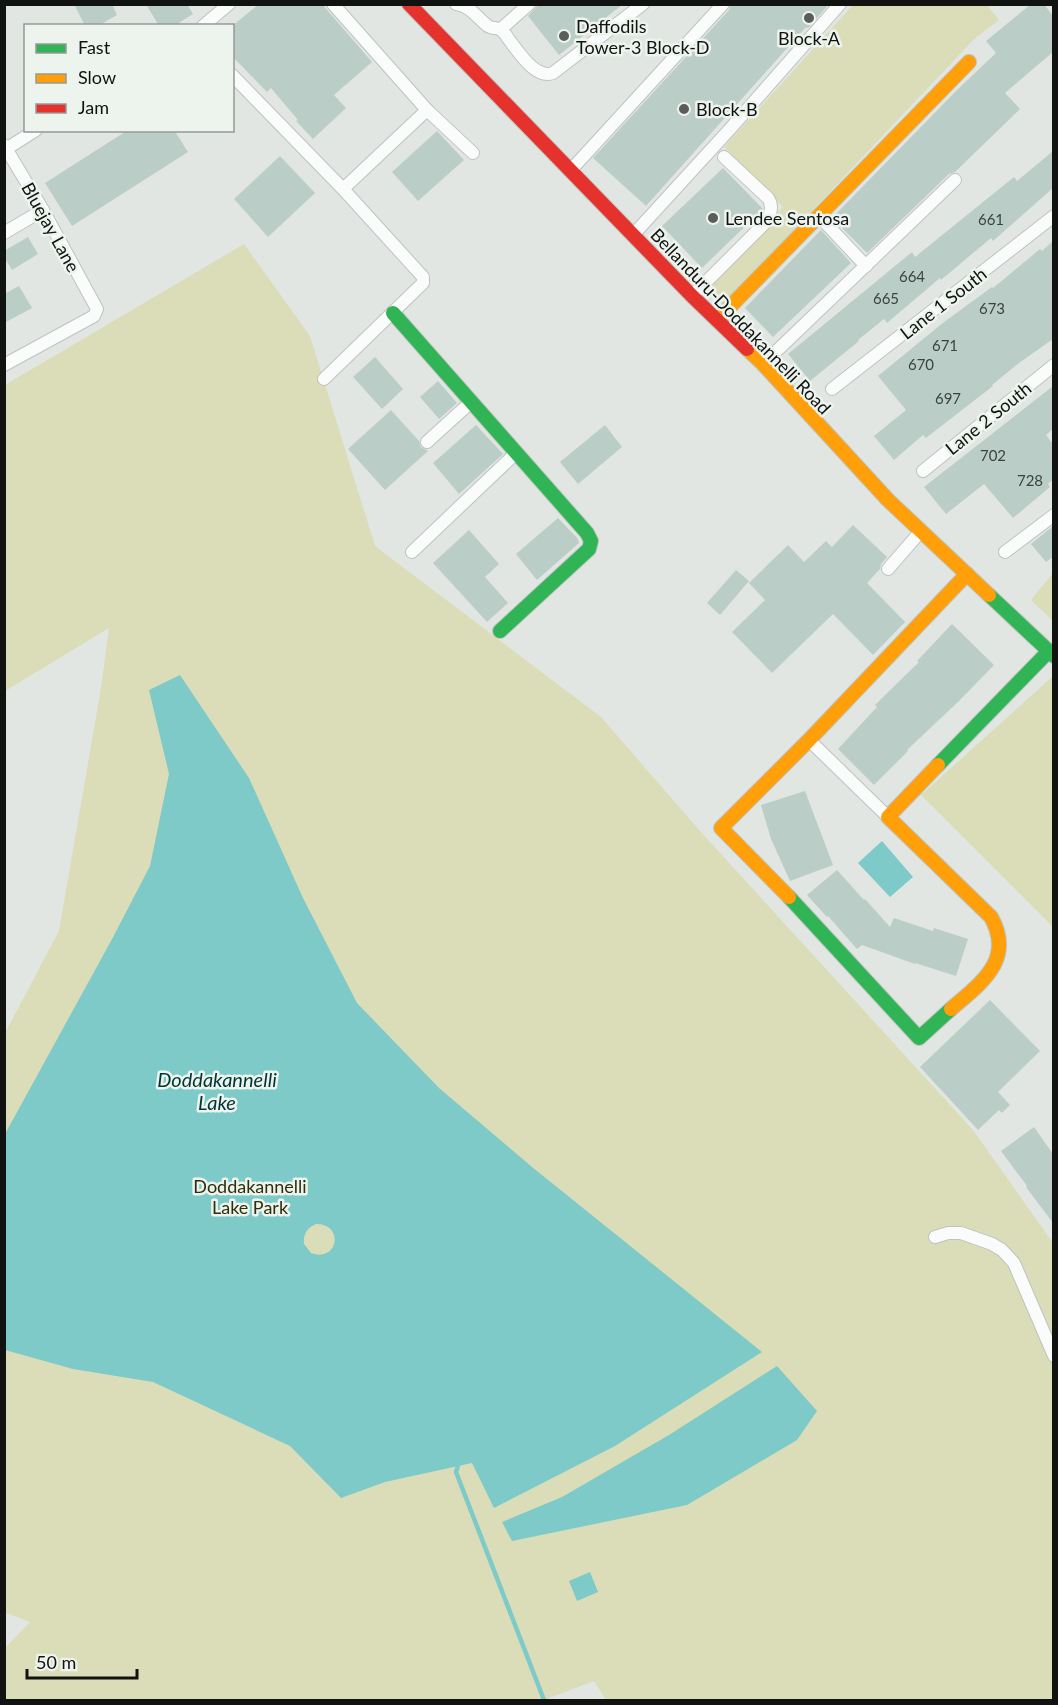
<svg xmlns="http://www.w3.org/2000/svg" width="1058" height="1705" font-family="Lato,sans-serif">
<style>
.green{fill:#daddb7}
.water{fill:#7ecac9;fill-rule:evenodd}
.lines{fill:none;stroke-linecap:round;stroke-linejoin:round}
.stream{stroke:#7ecac9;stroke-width:4.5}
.building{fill:#bacec7}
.street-casing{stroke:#bfc3c0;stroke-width:14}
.fast-casing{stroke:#bfc3c0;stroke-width:16}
.slow-casing{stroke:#bfc3c0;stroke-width:16}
.jam-casing{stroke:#bfc3c0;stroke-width:16}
.street{stroke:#fafbfb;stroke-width:12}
.fast{stroke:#30b455;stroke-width:14}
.slow{stroke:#ff9f0a;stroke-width:14}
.jam{stroke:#e5322d;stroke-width:14}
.poi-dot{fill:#5a5d5a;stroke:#edf4ee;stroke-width:2}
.labels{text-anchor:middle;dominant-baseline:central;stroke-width:5;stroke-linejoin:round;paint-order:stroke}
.number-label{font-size:15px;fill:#3b423e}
.poi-label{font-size:18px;fill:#111311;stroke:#edf4ee;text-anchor:start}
.street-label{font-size:18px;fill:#111311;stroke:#edf4ee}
.park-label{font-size:18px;fill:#2f2e0c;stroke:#edf4ee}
.water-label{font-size:20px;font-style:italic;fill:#003535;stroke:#edf4ee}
</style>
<rect width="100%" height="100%" fill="#e1e6e2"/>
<g class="green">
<path d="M853,5H987L999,20L974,39L723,305L706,288L783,207L724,147Z"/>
<path d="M244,244L310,336L375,546L601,717L700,831L973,1130L1053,1243V1700H606L594,1681L544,1700H5V1648L30,1622L4,1612L5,1033L59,931L101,688L109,628L5,691V385Z"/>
<path d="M1053,573V621L1031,600Z"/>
<path d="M1052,677L1053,678V927L921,795Z"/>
</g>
<g class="water">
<path d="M180,675L249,778L303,898L357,1003L439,1088L532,1167L762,1352L615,1446L494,1508L472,1463L385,1482L341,1498L290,1446L153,1382L73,1369L5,1350V1134L111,941L150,866L169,774L149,690ZM316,1224C345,1224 338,1263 311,1253L304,1244C303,1234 307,1228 316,1224Z"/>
<path d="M882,841L913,877L890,897L858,863Z"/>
<path d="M777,1366L817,1411L797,1440L687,1505L512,1541L502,1522L562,1497L669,1435Z"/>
<path d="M590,1572L598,1592L577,1601L569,1581Z"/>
</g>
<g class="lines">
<path class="stream" d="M459,1462L456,1472L544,1700"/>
</g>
<g class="building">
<path d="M74,4H112L117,15L98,26H85Z"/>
<path d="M146,4H187L193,14L174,26H159Z"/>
<path d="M259,4H322L372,62L334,95L346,108L313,139L296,121L298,120L271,88L267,92L232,56V26Z"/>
<path d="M539,4H623L559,55L528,16Z"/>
<path d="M731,4H829L808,28L806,27L646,206L593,158L729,10Z"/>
<path d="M1031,4H1044L1053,16V52L1005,93L1020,109L955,172L949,174L867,253L832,218L957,90L996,53L986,41Z"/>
<path d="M128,130H174L188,152L72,226L45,183Z"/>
<path d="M437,131L464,160L418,201L392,172Z"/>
<path d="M1053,151V188L993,241L991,238L941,280L940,278L887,323L884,319L858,340L859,341L810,381L788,354L912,252L915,257L1014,177L1017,181Z"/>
<path d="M280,156L315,193L268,237L234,199Z"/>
<path d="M723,168L763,209L702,268L662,226Z"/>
<path d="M821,230L851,263L773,337L745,308Z"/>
<path d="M28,237L38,254L12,270L4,257V251Z"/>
<path d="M1053,241V339L1019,363L992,385L993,386L926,438L923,435L894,460L874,436L906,410L878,376L944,322L992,287L993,288L1040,249L1042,251Z"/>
<path d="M19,286L32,308L4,323V294Z"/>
<path d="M375,357L403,389L382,409L353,377Z"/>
<path d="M438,381L457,403L439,419L420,397Z"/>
<path d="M1053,386V429L1046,435L1053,444V479L1048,484L1050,487L1013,518L984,484L946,514L924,487Z"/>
<path d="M391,410L419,441L421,447L428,451L385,490L348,449Z"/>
<path d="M476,425L503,454L459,494L433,463Z"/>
<path d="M605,425L622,447L578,484L560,462Z"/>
<path d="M558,518L578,539L579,543L537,580L516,554Z"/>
<path d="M853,525L887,557L881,564L880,569L867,583L905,622L873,655L833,614L772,673L732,632L765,600L749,583L788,545L804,562L826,541L832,547Z"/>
<path d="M1053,526V557L1046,562L1031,544Z"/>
<path d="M469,530L499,564L485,577L508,603L487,622L433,563Z"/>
<path d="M736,570L749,581L720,615L707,603Z"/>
<path d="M952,624L994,665L960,700L907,750L908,751L874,785L838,749L877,707L875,705L919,662L917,661Z"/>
<path d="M805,791L833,865L790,881L771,839L761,805Z"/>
<path d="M837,870L864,900L865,899L890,927L894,918L933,931L934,928L968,939L956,976L915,963V964L862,945L857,949L828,916L827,917L807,895Z"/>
<path d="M990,1000L1040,1051L998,1092L1010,1105L1002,1113L999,1110L978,1130L920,1067Z"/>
<path d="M1034,1127L1053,1154V1223L1026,1187L1027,1186L1001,1151Z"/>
</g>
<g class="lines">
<defs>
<g id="street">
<path d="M333,4L427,110L343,189"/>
<path d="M456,4C471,6 477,18 488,26C492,29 497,27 501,30C504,32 508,38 510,41C520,54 536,79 553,73L643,4"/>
<path d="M203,26L229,4"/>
<path d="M501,29L529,4"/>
<path d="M232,75L343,189L423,277V283L324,379"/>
<path d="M427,110L473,153"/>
<path d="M4,145L43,210L97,309L94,316L4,365"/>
<path d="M6,149L36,130"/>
<path d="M571,170L723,4"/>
<path d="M818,215L866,266"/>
<path d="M4,233L43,210"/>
<path d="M633,235L730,129L840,4"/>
<path d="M692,296L765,223C770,215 774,207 768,198L724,157"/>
<path d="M763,364L955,180"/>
<path d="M832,389L1054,216"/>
<path d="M427,442L471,402"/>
<path d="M923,471L1054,365"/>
<path d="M412,552L516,453"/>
<path d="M1005,552L1054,515"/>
<path d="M888,569L921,531"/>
<path d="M809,740L888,817"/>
<path d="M935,1237L948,1233H961L992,1244L1002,1250L1014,1263L1054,1356"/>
</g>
<g id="fast">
<path d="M393,313L587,533L591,541L589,549L500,631"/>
<path d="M989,595L1054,656"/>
<path d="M938,765L1048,652"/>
<path d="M789,897L919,1038L951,1009"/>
</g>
<g id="slow">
<path d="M717,320L969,62"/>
<path d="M747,349L763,364L888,500L989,595"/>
<path d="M938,765L888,817L991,917C1015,960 981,983 951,1009"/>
<path d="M789,897L721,828L809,740L967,574"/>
</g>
<path id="jam" d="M409,4L692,296L747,349"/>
</defs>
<use href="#street" class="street-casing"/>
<use href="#fast" class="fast-casing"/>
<use href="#slow" class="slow-casing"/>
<use href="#jam" class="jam-casing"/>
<use href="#street" class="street"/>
<use href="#fast" class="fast"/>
<use href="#slow" class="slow"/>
<use href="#jam" class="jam"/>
</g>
<g class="poi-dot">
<circle cx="809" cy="18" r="6"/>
<circle cx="564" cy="36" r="6"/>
<circle cx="684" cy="109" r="6"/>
<circle cx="713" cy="218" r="6"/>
</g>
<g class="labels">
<g class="number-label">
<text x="991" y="219">661</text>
<text x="912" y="276">664</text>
<text x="886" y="298">665</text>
<text x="992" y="308">673</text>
<text x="945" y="345">671</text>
<text x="921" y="364">670</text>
<text x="948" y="398">697</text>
<text x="993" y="455">702</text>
<text x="1030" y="480">728</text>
</g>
<g class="poi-label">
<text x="576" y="26">Daffodils<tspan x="576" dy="21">Tower-3 Block-D</tspan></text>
<text x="809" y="38" text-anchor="middle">Block-A</text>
<text x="696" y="109">Block-B</text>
<text x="725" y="218">Lendee Sentosa</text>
</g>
<g class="street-label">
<text transform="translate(51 227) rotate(61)">Bluejay Lane</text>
<text transform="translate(943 303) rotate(-38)">Lane 1 South</text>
<text transform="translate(741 321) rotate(46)">Bellanduru-Doddakannelli Road</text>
<text transform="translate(988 418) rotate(-39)">Lane 2 South</text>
</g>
<g class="park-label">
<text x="250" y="1186">Doddakannelli<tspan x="250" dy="21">Lake Park</tspan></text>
</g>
<g class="water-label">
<text x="217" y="1079">Doddakannelli<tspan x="217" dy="23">Lake</tspan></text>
</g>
</g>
<rect width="1058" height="1705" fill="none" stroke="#111311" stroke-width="12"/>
<rect x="24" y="24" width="210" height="108" fill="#edf4ee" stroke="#959a96" stroke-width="1.5"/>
<rect x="36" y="44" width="30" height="9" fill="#30b455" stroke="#959a96" stroke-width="1.5"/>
<text x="78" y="54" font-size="18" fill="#111311">Fast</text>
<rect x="36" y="74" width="30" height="9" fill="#ff9f0a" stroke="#959a96" stroke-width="1.5"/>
<text x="78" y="84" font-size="18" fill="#111311">Slow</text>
<rect x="36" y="104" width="30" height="9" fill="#e5322d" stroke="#959a96" stroke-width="1.5"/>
<text x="78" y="114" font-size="18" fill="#111311">Jam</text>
<path d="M27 1669v9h110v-9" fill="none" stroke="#111311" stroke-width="3"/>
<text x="36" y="1669" font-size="18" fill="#111311" stroke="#edf4ee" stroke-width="4.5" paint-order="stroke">50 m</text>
</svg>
